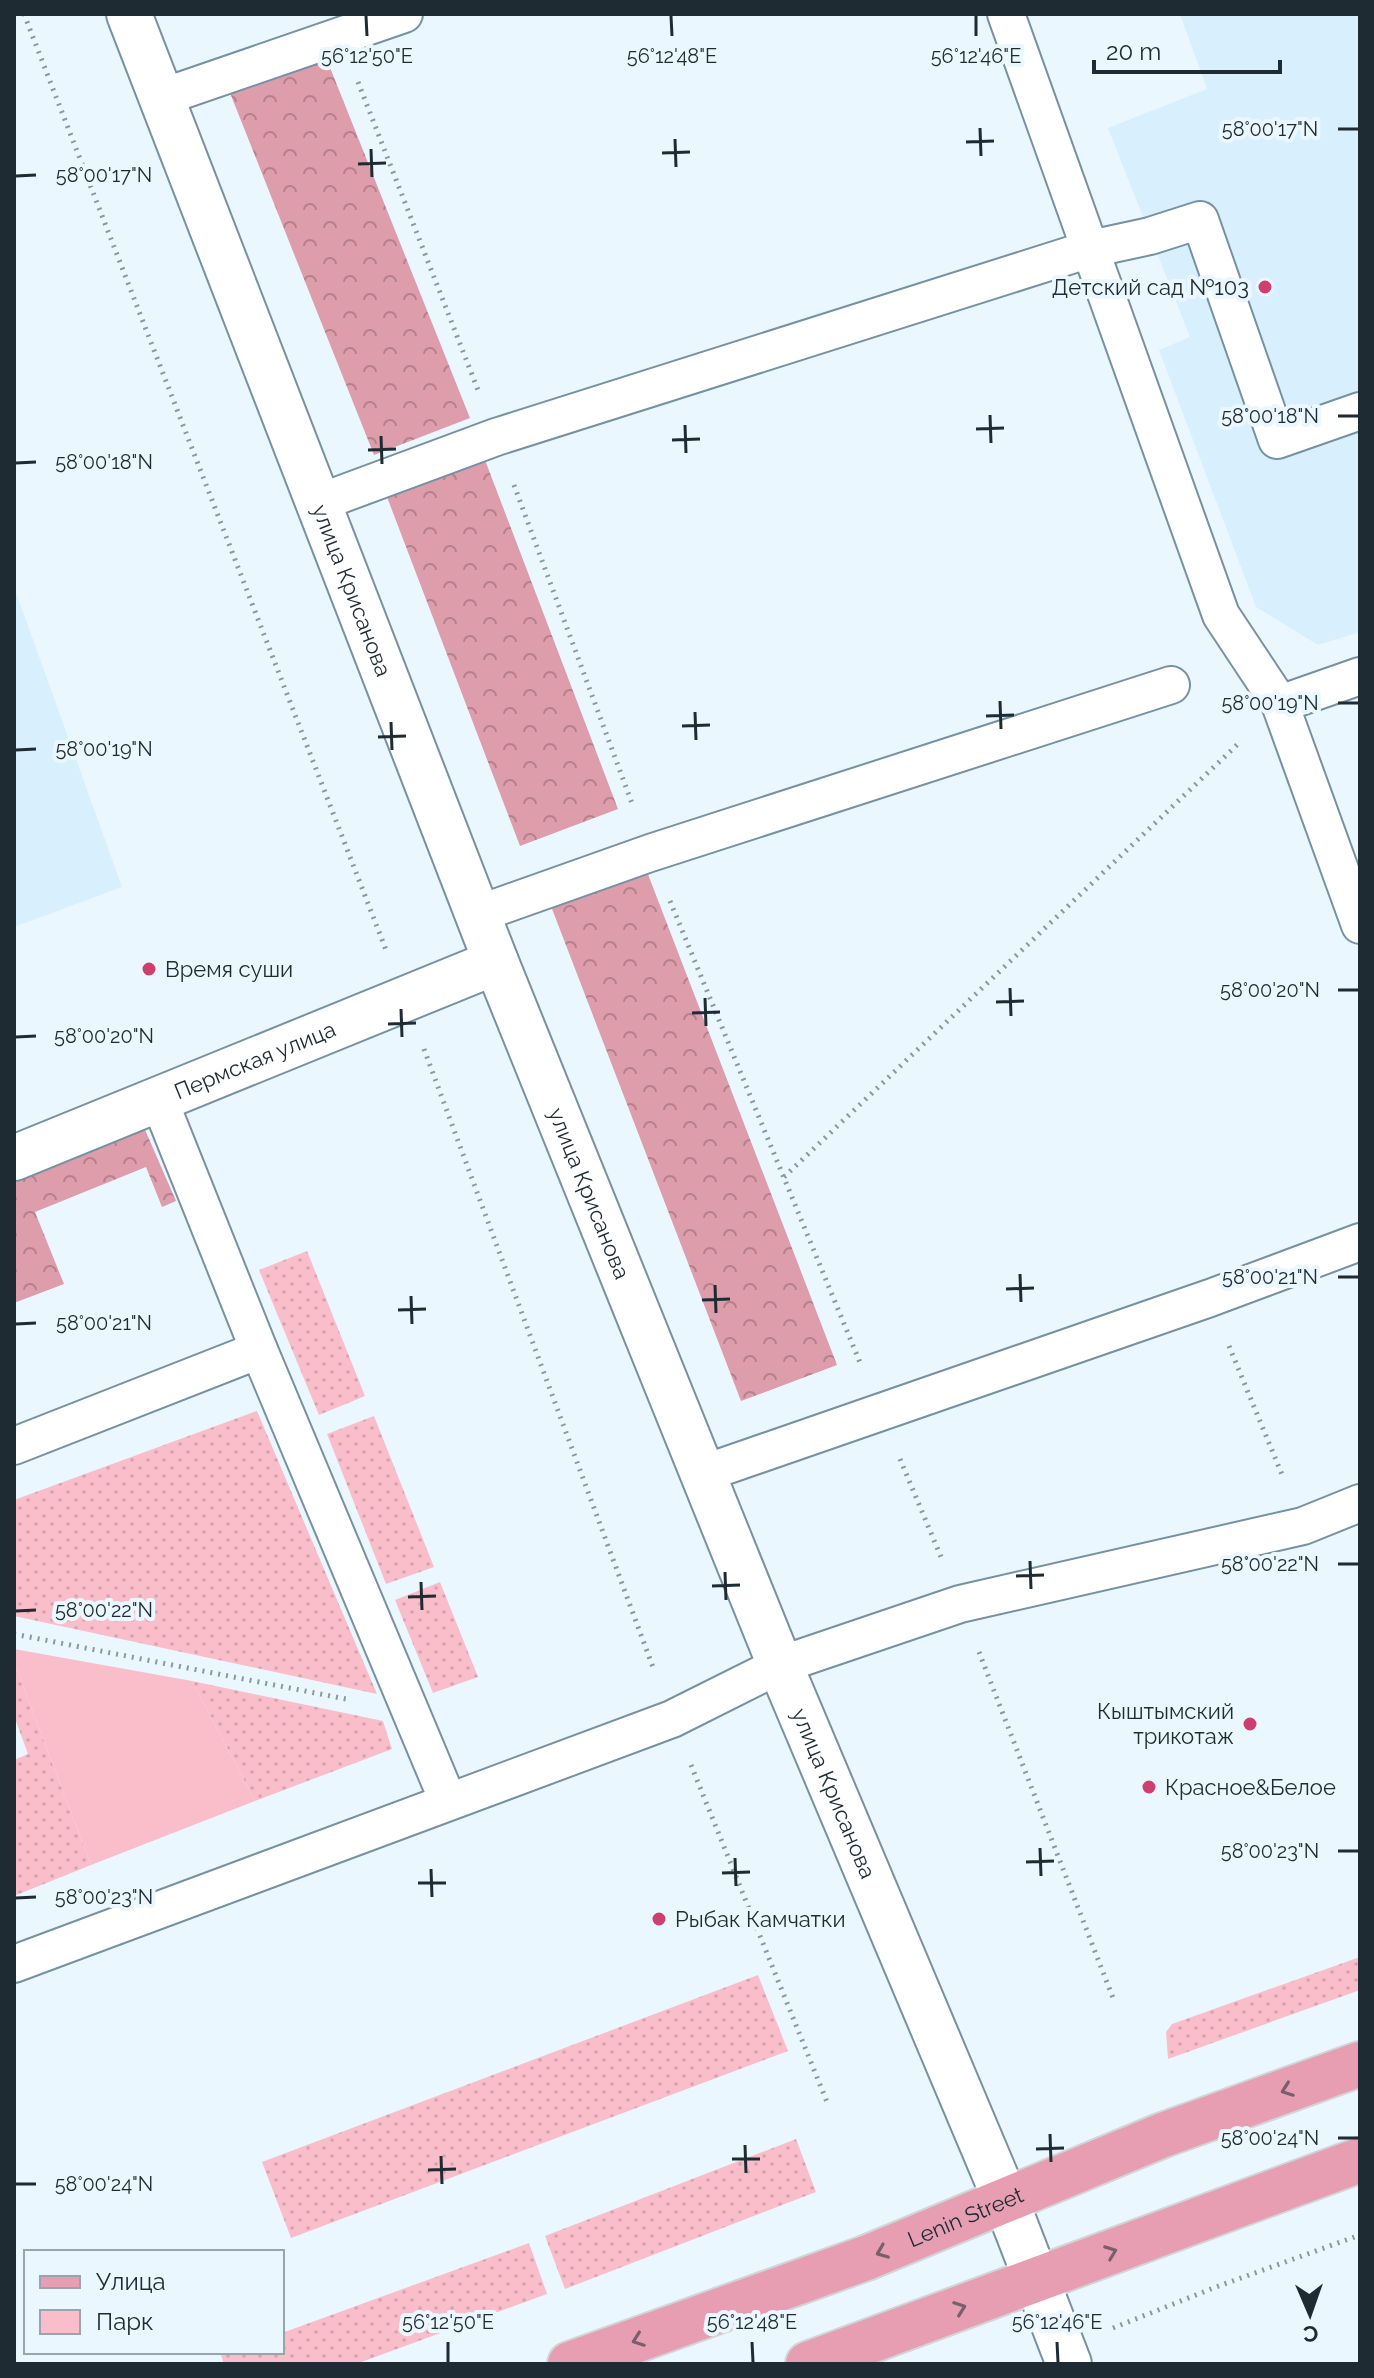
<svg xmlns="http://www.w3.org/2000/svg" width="1374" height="2378" font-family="Raleway,sans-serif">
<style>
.built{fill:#d8effd}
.grass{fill:url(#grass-dots)}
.forest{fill:url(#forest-crowns)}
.park{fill:#fabdca}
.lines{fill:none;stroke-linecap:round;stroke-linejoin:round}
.service-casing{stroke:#7591a3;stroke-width:40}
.minor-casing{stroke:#7591a3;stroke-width:48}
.secondary-casing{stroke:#7591a3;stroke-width:48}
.primary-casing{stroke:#d2d5d6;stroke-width:48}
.path{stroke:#8c989f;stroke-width:5;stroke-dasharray:2 6;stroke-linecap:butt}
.service{stroke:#fff;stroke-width:36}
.minor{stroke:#fff;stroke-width:44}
.secondary{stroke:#fff;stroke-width:44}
.primary{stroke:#e79eb3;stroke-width:44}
.oneway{stroke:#795f6c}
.ticks{fill:none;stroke:#1f2b32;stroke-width:3}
.poi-dot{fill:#cc3f6e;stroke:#ebf7fe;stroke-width:3}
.labels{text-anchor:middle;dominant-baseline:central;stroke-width:8;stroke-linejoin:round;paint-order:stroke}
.poi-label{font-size:22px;fill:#1f2b32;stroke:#ebf7fe;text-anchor:start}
.street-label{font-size:22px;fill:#1f2b32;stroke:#ebf7fe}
.ticks-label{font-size:20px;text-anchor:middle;fill:#1f2b32;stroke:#ebf7fe;stroke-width:8;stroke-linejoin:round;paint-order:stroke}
</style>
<defs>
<pattern id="grass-dots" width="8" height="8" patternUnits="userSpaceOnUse" patternTransform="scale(2)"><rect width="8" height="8" fill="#fabdca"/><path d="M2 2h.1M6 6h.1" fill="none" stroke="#d6a3ae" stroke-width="1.8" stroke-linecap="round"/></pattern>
<pattern id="forest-crowns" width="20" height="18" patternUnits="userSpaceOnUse" patternTransform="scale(2)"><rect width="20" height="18" fill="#de9dab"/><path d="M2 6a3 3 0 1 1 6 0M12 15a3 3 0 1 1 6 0" fill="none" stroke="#b3808c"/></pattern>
</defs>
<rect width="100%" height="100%" fill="#ebf7fe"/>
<g class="built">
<path d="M1180,14H1360V632L1318,645L1256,607L1159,350L1190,337L1108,128L1207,89Z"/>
<path d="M14,587L122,887L14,927Z"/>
</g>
<g class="grass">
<path d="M307,1251L365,1396L319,1415L259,1270Z"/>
<path d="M257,1411L377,1694L14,1616V1500Z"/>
<path d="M374,1416L434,1567L386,1584L327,1434Z"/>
<path d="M440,1582L478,1677L433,1693L395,1600Z"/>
<path d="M14,1662L91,1865L14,1896V1760L28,1754L14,1716Z"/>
<path d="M192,1681L383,1721L392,1749L255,1801Z"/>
<path d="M1360,1957V1990L1168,2059L1166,2032L1172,2024Z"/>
<path d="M758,1975L788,2051L291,2238L262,2162Z"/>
<path d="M796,2139L816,2192L565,2289L545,2236Z"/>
<path d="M529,2243L547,2294L356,2364H224L221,2355L230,2352H282V2333Z"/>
</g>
<g class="forest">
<path d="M325,55L470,418L374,455L230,93Z"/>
<path d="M485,460L618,809L520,846L387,497Z"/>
<path d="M644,864L837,1365L741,1401L549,901Z"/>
<path d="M143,1125L176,1201L162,1207L146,1167L35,1212L64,1284L14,1303V1174Z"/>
</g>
<path class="park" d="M14,1649L192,1681L255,1801L91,1865L14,1662Z"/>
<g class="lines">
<defs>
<g id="service">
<path d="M1006,14L1221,615L1280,704L1360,925"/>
<path d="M160,98L404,14"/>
<path d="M318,503L496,437L1090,249L1150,236L1200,220L1277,440L1360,411"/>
<path d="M1280,704L1360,676"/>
<path d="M478,914L650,853L1171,685"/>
<path d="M159,1100L259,1350L448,1801"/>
<path d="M14,1446L259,1350"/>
<path d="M702,1474L1210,1298L1360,1242"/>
<path d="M14,1964L672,1719L780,1665L960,1604L1303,1526L1360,1503"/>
</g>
<g id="minor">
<path id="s1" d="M14,1158L496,962"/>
</g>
<g id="secondary">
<path id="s2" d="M129,14L496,962L780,1665L1006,2201L1069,2364"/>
</g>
<g id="primary">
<path id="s3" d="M570,2364L866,2258L1163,2135L1360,2064"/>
<path d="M808,2364L1360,2160"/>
</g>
</defs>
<use href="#service" class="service-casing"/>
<use href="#minor" class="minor-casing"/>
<use href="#secondary" class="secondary-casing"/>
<use href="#primary" class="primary-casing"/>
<g class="path">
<path d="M24,14L386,950"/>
<path d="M358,82L478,390"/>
<path d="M514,485L633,806"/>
<path d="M670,901L861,1365"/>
<path d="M424,1049L654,1670"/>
<path d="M784,1177L1239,743"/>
<path d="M1229,1346L1283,1477"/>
<path d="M900,1459L941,1557"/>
<path d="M14,1634L351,1700"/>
<path d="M979,1652L1113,1998"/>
<path d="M691,1765L827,2102"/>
<path d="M1113,2328L1216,2287L1360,2235"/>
</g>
<use href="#service" class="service"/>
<use href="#minor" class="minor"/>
<use href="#secondary" class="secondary"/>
<use href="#primary" class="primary"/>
</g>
<defs><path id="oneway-chevron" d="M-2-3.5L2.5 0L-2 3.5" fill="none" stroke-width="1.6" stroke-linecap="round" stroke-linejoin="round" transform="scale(2)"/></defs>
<g class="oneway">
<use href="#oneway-chevron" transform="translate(1287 2090) rotate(160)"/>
<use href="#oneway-chevron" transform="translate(882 2252) rotate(158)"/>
<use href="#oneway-chevron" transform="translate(1111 2252) rotate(-21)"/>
<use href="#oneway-chevron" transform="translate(960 2308) rotate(-20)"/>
<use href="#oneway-chevron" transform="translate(638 2340) rotate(160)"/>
</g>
<path class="ticks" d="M366,16L367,36M671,16L672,36M976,16V36M980,128L981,156M1338,129H1358M675,139L676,167M966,142L994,141M371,149L372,177M662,153L690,152M358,164L386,163M16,176L36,175M990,415L991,443M1338,416H1358M685,425L686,453M976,429L1004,428M381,436L382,464M672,440L700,439M368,450L396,449M16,463L36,462M1000,701L1001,729M1338,703H1358M695,712L696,740M986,716L1014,715M391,722L392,750M682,726L710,725M378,737L406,736M16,750L36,749M1010,988L1011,1016M1338,990H1358M705,998L706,1026M996,1002L1024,1001M401,1009L402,1037M692,1013L720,1012M388,1024L416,1023M16,1037L36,1036M1020,1274L1021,1302M1338,1277H1358M715,1285L716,1313M1006,1289L1034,1288M411,1296L412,1324M702,1300L730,1299M398,1310L426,1309M16,1324L36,1323M1030,1561L1031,1589M1338,1564H1358M725,1572L726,1600M1016,1576L1044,1575M421,1582L422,1610M712,1586L740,1585M408,1597L436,1596M16,1611L36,1610M1040,1848L1041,1876M1338,1851H1358M735,1858L736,1886M1026,1862L1054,1861M431,1869L432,1897M722,1873L750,1872M418,1883H446M16,1898L36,1897M1050,2134L1051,2162M1338,2138H1358M745,2145L746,2173M1036,2149L1064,2148M441,2156L442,2184M732,2159H760M428,2170L456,2169M16,2184H36M448,2342V2362M752,2342L753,2362M1057,2342L1058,2362"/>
<g class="poi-dot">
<circle cx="1265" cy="287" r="8"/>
<circle cx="149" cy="969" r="8"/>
<circle cx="1250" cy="1724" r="8"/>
<circle cx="1149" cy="1787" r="8"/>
<circle cx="659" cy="1919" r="8"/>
</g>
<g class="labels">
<g class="poi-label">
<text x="1249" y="287" text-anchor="end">Детский сад №103</text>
<text x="165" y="969">Время суши</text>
<text x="1234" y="1711" text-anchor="end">Кыштымский<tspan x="1234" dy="25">трикотаж</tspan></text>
<text x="1165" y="1787">Красное&amp;Белое</text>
<text x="675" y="1919">Рыбак Камчатки</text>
</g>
<g class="street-label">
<text stroke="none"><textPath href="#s2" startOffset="618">улица Крисанова</textPath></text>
<text stroke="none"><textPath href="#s1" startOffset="260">Пермская улица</textPath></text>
<text stroke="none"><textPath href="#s2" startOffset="1266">улица Крисанова</textPath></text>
<text stroke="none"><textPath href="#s2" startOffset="1914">улица Крисанова</textPath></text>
<text stroke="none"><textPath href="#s3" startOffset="422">Lenin Street</textPath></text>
</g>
</g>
<g class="ticks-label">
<text x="367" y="63">56°12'50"E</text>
<text x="672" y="63">56°12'48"E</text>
<text x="976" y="63">56°12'46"E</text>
<text x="1270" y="136">58°00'17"N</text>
<text x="104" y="182">58°00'17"N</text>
<text x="1270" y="423">58°00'18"N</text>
<text x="104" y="469">58°00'18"N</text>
<text x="1270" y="710">58°00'19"N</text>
<text x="104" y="756">58°00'19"N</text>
<text x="1270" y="997">58°00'20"N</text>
<text x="104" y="1043">58°00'20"N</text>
<text x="1270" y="1284">58°00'21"N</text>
<text x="104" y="1330">58°00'21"N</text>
<text x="1270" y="1571">58°00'22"N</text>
<text x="104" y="1617">58°00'22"N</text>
<text x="1270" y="1858">58°00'23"N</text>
<text x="104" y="1904">58°00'23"N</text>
<text x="1270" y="2145">58°00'24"N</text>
<text x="104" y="2191">58°00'24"N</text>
<text x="448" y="2329">56°12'50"E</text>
<text x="752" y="2329">56°12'48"E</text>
<text x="1057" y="2329">56°12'46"E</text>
</g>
<rect width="1374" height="2378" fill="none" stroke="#1f2b32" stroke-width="32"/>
<rect x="24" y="2250" width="260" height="104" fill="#ebf7fe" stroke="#99a5ac" stroke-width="2"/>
<rect x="40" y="2276" width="40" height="12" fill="#e79eb3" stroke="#99a5ac" stroke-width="2"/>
<text x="96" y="2290" font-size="24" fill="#1f2b32">Улица</text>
<rect x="40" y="2310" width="40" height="24" fill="#fabdca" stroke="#99a5ac" stroke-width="2"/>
<text x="96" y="2330" font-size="24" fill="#1f2b32">Парк</text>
<g transform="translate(1310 2314) rotate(178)" stroke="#ebf7fe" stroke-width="6" paint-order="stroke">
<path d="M0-6L14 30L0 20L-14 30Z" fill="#1f2b32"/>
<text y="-12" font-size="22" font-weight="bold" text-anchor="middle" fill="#1f2b32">С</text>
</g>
<path d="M1094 60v12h186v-12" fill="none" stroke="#1f2b32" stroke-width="4"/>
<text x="1106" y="60" font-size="24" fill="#1f2b32" stroke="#ebf7fe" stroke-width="6" paint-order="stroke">20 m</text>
</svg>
